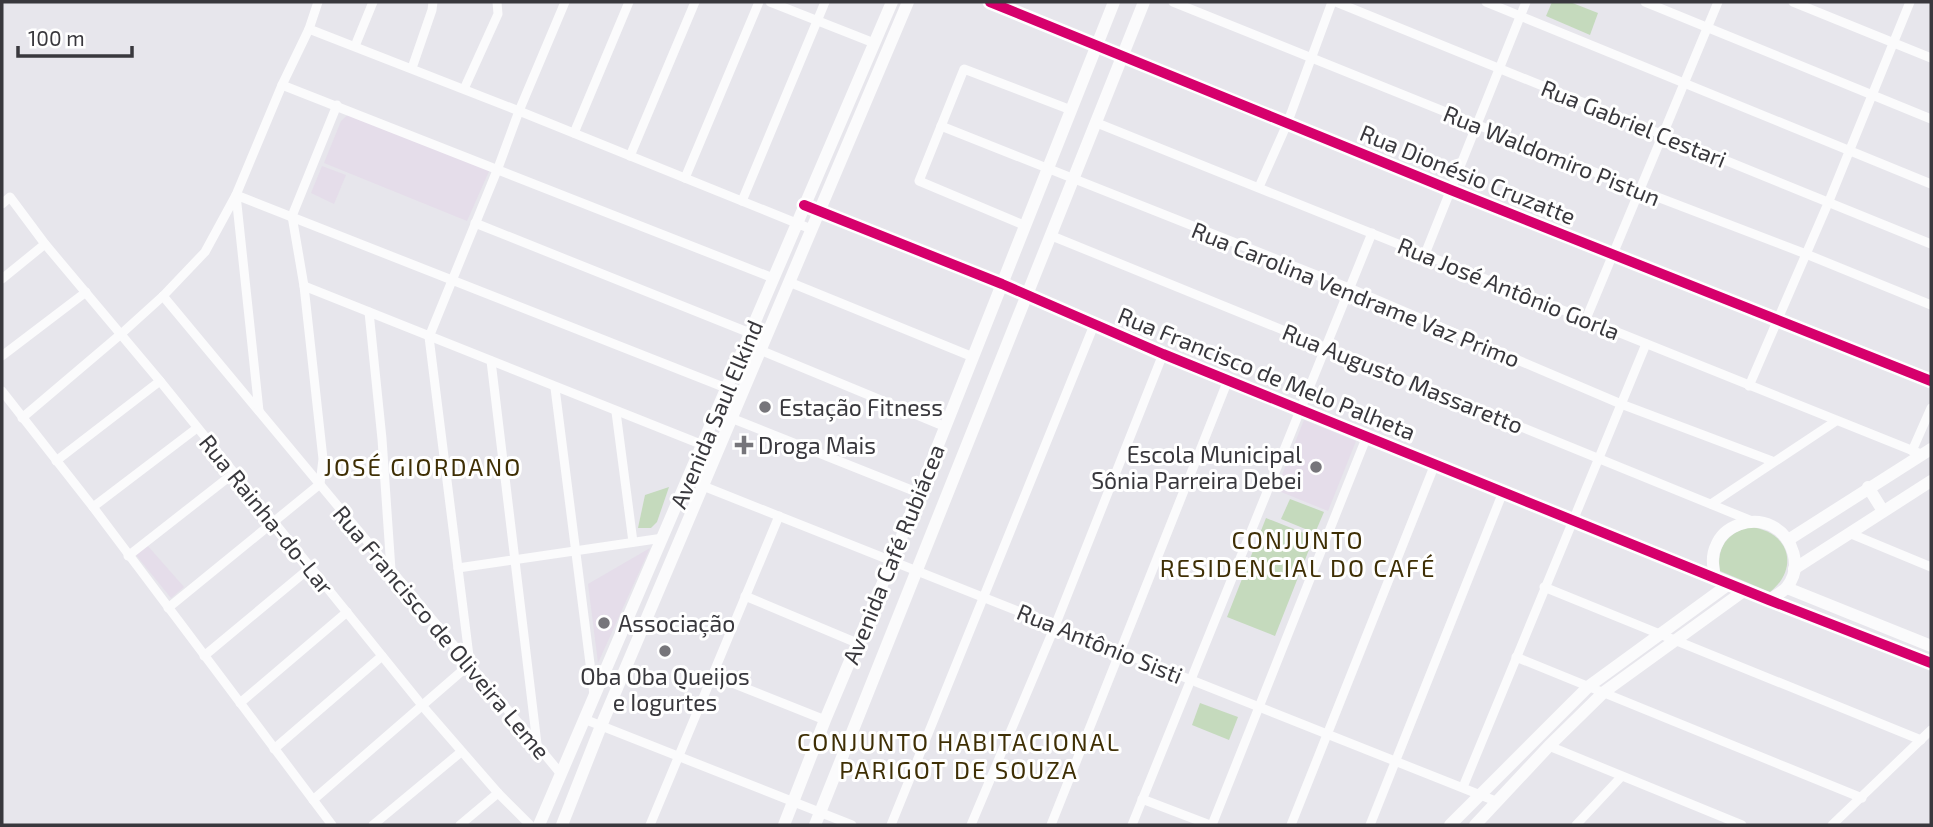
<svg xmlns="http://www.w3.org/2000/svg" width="1933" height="827" font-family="'Exo 2',sans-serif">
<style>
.education{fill:#e5ddea}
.green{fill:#c5dabd}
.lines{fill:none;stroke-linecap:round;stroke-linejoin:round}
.street{stroke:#fbfbfc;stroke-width:9}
.secondary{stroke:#fbfbfc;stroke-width:12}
.cycleway-casing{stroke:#fff;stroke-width:15}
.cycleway{stroke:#d6006c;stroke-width:10}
.poi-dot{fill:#76757a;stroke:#fff;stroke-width:2.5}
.labels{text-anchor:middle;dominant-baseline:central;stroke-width:6;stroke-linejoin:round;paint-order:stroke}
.street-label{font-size:23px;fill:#39383d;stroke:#fff}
.poi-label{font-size:23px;fill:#39383d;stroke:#fff;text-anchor:start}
.neighbourhood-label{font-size:24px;letter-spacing:2px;fill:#3f2f05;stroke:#fff}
</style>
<rect width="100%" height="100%" fill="#e7e6ec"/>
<g class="education">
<path d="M350,113L490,169L467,221L324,163L341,121Z"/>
<path d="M322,166L346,175L334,204L311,193Z"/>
<path d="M1304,420L1356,441L1328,511L1276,490Z"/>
<path d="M147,545L184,587L171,598L136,555Z"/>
<path d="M650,548L598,663L588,584Z"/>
</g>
<g class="green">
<path d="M1552,2H1570L1598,13L1590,35L1546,16Z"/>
<path d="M669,487L657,522L651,528H638L645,495Z"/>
<path d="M1290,499L1324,512L1315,533L1281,519Z"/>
<path d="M1266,518L1314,537L1275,636L1227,617Z"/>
<path d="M1749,527C1788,530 1801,567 1770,592L1720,571C1716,547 1728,533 1749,527Z"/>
<path d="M1200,703L1238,717L1229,740L1192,725Z"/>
</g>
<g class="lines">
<g class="street">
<path d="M770,2L874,43"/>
<path d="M990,2L1451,190L1931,381"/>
<path d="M1173,2L1639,190L1806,254L1931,305"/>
<path d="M1336,2L1931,244"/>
<path d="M1486,2L1931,184"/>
<path d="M1645,2L1931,119"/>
<path d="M1793,2L1931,58"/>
<path d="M309,29L519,111L811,229"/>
<path d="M355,46L373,2"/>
<path d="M412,68L432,10L433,2"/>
<path d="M282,85L773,278"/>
<path d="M464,89L498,14L497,2"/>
<path d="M1097,123L1921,454"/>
<path d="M941,126L1349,288L1621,404L1772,461"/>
<path d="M574,133L629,2"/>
<path d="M630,156L695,2"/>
<path d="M685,178L759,2"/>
<path d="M1259,187L1287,124L1332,2"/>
<path d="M742,201L825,2"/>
<path d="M2,204L10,197L45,244L160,381L425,709L498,793L530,825"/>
<path d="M815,210L1002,284L1163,354L1715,578"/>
<path d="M475,223L750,333"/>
<path d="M1026,226L919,181L964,69L1071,110"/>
<path d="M1052,236L1752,521"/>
<path d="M1425,254L1526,2"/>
<path d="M2,279L45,244"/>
<path d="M789,282L973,357"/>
<path d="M304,286L703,445"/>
<path d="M163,296L561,774"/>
<path d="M369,312L382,439L391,570"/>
<path d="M1586,319L1718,2"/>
<path d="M760,350L946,427"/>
<path d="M2,356L86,292"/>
<path d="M491,361L537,744"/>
<path d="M1749,386L1829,201L1910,2"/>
<path d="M555,388L594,695"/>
<path d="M2,391L93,507L332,825"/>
<path d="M259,411L236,195L726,388"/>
<path d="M616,412L633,542"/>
<path d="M22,418L121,334L163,296L205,252L236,195L282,85L309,29L318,2"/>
<path d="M731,418L919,493"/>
<path d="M1912,451L1931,408"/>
<path d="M56,461L160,381"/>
<path d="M703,486L1498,802"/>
<path d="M1711,504L1836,421"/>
<path d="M93,507L197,428"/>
<path d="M1849,533L1931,567"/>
<path d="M128,556L234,473"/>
<path d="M458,568L663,538"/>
<path d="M1544,587L1921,740"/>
<path d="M745,596L857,643"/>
<path d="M168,608L320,484L323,459L304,286L292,216L337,105"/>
<path d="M204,656L311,567"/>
<path d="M1516,657L1862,798"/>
<path d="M712,675L825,720"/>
<path d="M240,703L347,612"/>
<path d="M584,719L852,825"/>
<path d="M1549,746L1742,825"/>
<path d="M274,749L382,656"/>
<path d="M1463,787L1646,344"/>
<path d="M1142,799L1210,825"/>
<path d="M313,800L470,664L429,337L498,168L519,111L565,2"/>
<path d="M373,825L461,752"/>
<path d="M460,825L498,793"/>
<path d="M650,825L779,516"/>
<path d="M891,825L1094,325"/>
<path d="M971,825L1055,626L1163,354"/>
<path d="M1051,825L1228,380"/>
<path d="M1132,825L1372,233"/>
<path d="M1212,825L1367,436"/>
<path d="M1291,825L1435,464"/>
<path d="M1370,825L1503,492"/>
<path d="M1576,825L1621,777"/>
<path d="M1832,825L1931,730"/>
</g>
<g class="secondary">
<path d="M1868,487L1883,511"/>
<path d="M1788,540L1931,449"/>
<path d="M1794,569L1931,481"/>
<path d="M1787,588L1931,646"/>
<path d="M1769,600C1775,596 1783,592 1787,587C1803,567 1793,537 1772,526C1752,516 1724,525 1716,546C1711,556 1713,567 1715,578L1931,663"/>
<path d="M539,825L892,2"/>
<path d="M562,825L601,726L908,2"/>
<path d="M784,825L825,720L892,561L1114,2"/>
<path d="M815,825L1144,2"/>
<path d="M1450,825L1589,686L1729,584"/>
<path d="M1475,825L1549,746L1604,692L1745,590"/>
</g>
<defs>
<g id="cycleway">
<path d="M990,2L1451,190L1931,381"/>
<path d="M804,205L1002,284L1163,354L1769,600L1931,663"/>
</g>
</defs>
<use href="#cycleway" class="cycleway-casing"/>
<use href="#cycleway" class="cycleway"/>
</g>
<g class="poi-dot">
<circle cx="765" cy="407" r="7"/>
<path d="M740.5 434.5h7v7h7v7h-7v7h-7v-7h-7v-7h7z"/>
<circle cx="1316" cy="467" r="7"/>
<circle cx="604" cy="623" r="7"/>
<circle cx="665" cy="651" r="7"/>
</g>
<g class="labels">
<g class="street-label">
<text transform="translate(1634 123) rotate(22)">Rua Gabriel Cestari</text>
<text transform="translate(1552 155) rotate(22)">Rua Waldomiro Pistun</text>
<text transform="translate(1468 174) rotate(22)">Rua Dionésio Cruzatte</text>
<text transform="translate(1509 288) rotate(22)">Rua José Antônio Gorla</text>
<text transform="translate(1356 294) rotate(22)">Rua Carolina Vendrame Vaz Primo</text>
<text transform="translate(1267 373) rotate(22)">Rua Francisco de Melo Palheta</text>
<text transform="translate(1403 378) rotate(22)">Rua Augusto Massaretto</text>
<text transform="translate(716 414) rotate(-67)">Avenida Saul Elkind</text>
<text transform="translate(267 514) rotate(51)">Rua Rainha-do-Lar</text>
<text transform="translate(893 554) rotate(-68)">Avenida Café Rubiácea</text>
<text transform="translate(442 632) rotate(50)">Rua Francisco de Oliveira Leme</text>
<text transform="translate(1100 643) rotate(22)">Rua Antônio Sisti</text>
</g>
<g class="poi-label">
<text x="779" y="407">Estação Fitness</text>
<text x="758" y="445">Droga Mais</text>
<text x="1302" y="454" text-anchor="end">Escola Municipal<tspan x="1302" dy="26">Sônia Parreira Debei</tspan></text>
<text x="618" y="623">Associação</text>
<text x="665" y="676" text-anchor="middle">Oba Oba Queijos<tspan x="665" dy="26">e Iogurtes</tspan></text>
</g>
<g class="neighbourhood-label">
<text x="423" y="466">JOSÉ GIORDANO</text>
<text x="1298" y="539">CONJUNTO<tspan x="1298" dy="28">RESIDENCIAL DO CAFÉ</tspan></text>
<text x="959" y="741">CONJUNTO HABITACIONAL<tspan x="959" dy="28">PARIGOT DE SOUZA</tspan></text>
</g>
</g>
<rect width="1933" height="827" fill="none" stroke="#39383d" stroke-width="7"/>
<path d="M18 46v10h114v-10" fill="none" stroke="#39383d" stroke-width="3.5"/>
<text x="28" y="46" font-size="21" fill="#39383d" stroke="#ffffff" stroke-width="5" paint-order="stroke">100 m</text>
</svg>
